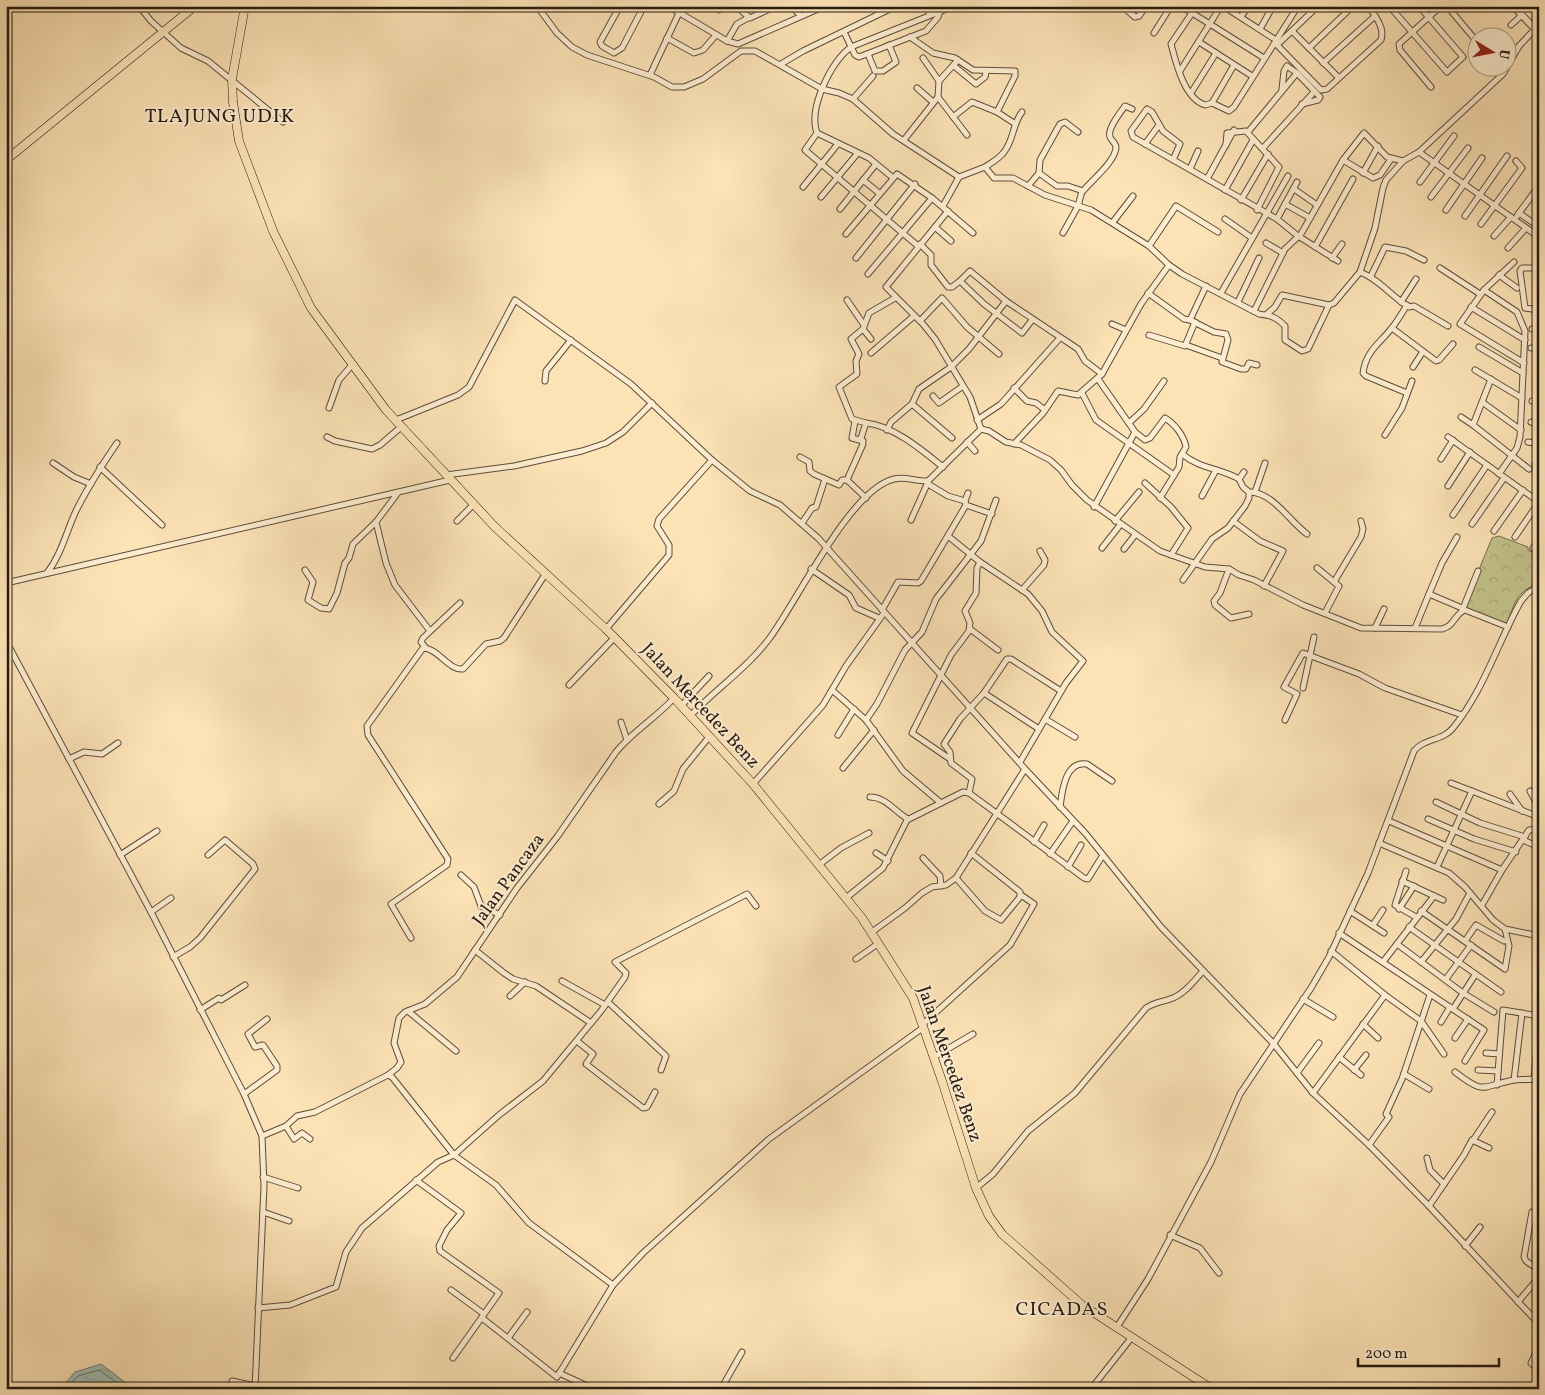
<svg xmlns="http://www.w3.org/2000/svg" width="1545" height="1395" font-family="Vollkorn,serif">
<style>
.forest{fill:url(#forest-crowns);stroke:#746f4e}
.water{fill:url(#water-ripples);stroke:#6f7c73}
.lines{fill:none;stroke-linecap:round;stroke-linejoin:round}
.shore{stroke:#626c63;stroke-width:1}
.minor-casing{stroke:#5b4d3b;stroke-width:7}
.tertiary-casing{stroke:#5b4d3b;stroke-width:8}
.primary-casing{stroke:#251b12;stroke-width:9}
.minor{stroke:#fdedd0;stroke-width:5}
.tertiary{stroke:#fdedd0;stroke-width:6}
.primary{stroke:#fce3b6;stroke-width:8}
.labels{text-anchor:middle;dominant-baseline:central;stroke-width:4;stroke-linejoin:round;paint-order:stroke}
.street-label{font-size:18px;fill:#251b12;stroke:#fdedd0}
.quarter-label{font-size:20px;letter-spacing:1px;fill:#251b12;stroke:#fdedd0}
</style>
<defs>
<pattern id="forest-crowns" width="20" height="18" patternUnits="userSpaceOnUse" patternTransform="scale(1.25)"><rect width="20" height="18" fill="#c3c38b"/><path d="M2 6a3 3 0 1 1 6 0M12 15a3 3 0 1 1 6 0" fill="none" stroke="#a7a777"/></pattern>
<pattern id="water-ripples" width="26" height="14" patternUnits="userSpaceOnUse" patternTransform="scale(1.25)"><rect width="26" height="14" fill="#a0bdb4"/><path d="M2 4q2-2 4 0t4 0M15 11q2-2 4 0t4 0" fill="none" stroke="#8aa29a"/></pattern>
</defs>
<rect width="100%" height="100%" fill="#fce3b6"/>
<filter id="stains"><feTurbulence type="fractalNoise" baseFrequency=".004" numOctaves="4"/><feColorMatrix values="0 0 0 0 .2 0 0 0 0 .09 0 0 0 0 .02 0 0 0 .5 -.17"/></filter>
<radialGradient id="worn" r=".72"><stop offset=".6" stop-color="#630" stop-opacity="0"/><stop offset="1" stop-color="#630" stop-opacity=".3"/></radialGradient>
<path class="forest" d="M1499,536L1528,547V550L1539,556V583C1516,592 1515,602 1507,624L1463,608L1492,538Z"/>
<path class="water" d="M101,1364L134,1389H60L75,1372Z"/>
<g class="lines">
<path class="shore" d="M66,1389L78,1376L99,1370L126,1389"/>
<defs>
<g id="minor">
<path d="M139,6L151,21L181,48L208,61L283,122"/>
<path d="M537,6L557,33L572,47L587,55L654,77L672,87H684L703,79L741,51H755L822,89L839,93L853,99L893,134L959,177L985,167L994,178H1013L1045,195L1091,210L1149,246L1169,265"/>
<path d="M620,6L600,42L602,46L614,53L622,48L644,6"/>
<path d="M668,6L727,41L738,44L825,6"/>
<path d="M712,6L719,10L723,6"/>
<path d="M736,6L750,18L776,6"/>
<path d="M791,6L801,16"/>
<path d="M926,6L930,15"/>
<path d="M1122,6L1135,17L1139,16L1146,6"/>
<path d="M1181,6L1264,58"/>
<path d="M1223,6L1276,40"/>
<path d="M1318,6L1277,45L1321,90L1327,89L1381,40C1385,27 1375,16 1368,6"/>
<path d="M1447,6L1473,37"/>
<path d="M1391,8L1447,72L1463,57L1419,6"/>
<path d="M1192,13L1171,44C1176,63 1184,98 1205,105L1212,103L1229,111L1234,107L1298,6"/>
<path d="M1241,17L1248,6"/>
<path d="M1511,25L1521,16"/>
<path d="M1260,29L1273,6"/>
<path d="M1292,31L1338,77"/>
<path d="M844,32L855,55L859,57L926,31L938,17L940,11"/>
<path d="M1154,33L1171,6"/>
<path d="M910,37L933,53L955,58L973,70L1015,71V76L997,112L1014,123"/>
<path d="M667,38L694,53L703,50L716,35"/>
<path d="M727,41L737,24L748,18"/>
<path d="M1199,42L1252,76"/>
<path d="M1309,48L1353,6"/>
<path d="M868,54L875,71H883L896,62L889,45"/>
<path d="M923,58L939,81"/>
<path d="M1323,63L1375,16"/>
<path d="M781,64L803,51L896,6"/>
<path d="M954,66L976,84L985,77L986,72"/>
<path d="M1180,71L1221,6"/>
<path d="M650,75L679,13"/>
<path d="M1431,87L1400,50L1399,44L1441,6"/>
<path d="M917,88L933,102"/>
<path d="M1282,89L1284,71L1287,66L1297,73L1320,97L1318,100L1302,104"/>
<path d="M1191,93L1216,53"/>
<path d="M938,97L967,135"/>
<path d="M853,99L873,76"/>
<path d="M1212,103L1234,65"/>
<path d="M953,117L972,102L997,112"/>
<path d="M1248,132L1297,73"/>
<path d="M817,133L869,158L892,177"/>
<path d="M904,140L938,97L939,81L958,60"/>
<path d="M1145,144L1159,125"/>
<path d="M1226,145L1227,133L1246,131L1279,167L1257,210"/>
<path d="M1263,148L1314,92"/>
<path d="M1419,152L1503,74L1519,46L1535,29"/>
<path d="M1173,160L1180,144L1163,131L1152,112L1147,109L1131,131L1133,137L1277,219L1298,236L1338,261"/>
<path d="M1343,160L1373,178L1380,175L1391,159"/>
<path d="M985,167C991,163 999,159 1004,152C1014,140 1012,125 1022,112"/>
<path d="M1190,169L1198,151"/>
<path d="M1039,173L1057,186H1068L1083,191C1091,181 1116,161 1116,147C1116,144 1112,141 1110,137C1107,129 1120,113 1125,106L1132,109"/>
<path d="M1363,173L1378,146"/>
<path d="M1207,179L1234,130"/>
<path d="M863,180L879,193"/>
<path d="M1420,182L1454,136"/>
<path d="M1028,186L1039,173L1040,160L1060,124L1065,122L1078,132"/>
<path d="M803,187L837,145"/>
<path d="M1294,189L1317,205"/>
<path d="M1225,190L1253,140"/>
<path d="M821,197L857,154"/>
<path d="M1431,197L1468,148"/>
<path d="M1241,200L1268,154"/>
<path d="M1285,204L1310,218"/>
<path d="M943,206L959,177"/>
<path d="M840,209L876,164"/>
<path d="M1446,210L1482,158"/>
<path d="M948,211L886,287L923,324L935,339L970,397L981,429"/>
<path d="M1519,213L1539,186"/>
<path d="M1465,216L1507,156"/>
<path d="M1517,216L1519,213L1539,227"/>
<path d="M1225,219L1252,238"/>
<path d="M1277,219L1297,182"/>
<path d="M1113,222L1133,196"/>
<path d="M1481,224L1522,168L1516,161"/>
<path d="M935,227L951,241"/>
<path d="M1063,233L1078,206L1082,191"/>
<path d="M846,234L897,174L932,198L973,233"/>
<path d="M1494,236L1511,217"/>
<path d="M1266,243L1283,253"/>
<path d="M920,244L931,255V265L948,287H952L960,281L984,304L1022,333L1032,320"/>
<path d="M918,246L805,150L817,133C808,108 831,62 851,47L954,6"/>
<path d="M1149,246L1176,206L1218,232"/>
<path d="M1315,247L1353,179"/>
<path d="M1508,248L1526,228"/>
<path d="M856,258L915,184"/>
<path d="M1332,258L1342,244"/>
<path d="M1440,268L1480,294"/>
<path d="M1539,268H1522L1520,271L1525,308L1539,310"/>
<path d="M1360,272C1379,279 1392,297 1409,307L1414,306L1448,326"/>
<path d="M868,274L932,198"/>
<path d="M1499,275L1517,288"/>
<path d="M1371,276L1385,247L1406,251L1424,260"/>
<path d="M960,281L970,271L1006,301L1078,349L1085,361L1102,374"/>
<path d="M1484,290L1514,262"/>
<path d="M1148,293L1184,319L1190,320L1214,332L1226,334L1228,340L1222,362L1241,369H1246L1249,363L1257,365"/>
<path d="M1221,293L1288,176"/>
<path d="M847,300L864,325"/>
<path d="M1238,302L1259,258"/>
<path d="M1401,302L1416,279"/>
<path d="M1407,305C1402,313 1397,322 1391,329C1379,344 1366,351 1363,373L1366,376L1407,393"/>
<path d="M1471,307L1525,340"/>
<path d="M1254,311L1285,249L1301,234L1343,160L1364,133L1387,157L1403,161L1419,152L1539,237"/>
<path d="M1267,314L1275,307L1282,295L1329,305L1334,303L1360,272L1375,228L1383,188L1386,180L1403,161"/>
<path d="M1190,320L1206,286"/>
<path d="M920,321L942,298L967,327L999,354"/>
<path d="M1112,324L1126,330"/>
<path d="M1392,328L1436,361L1439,360L1453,344"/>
<path d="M863,329L851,339L859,354L856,361L857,374L839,387L852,419L866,423L861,438L863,444L847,480L866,498"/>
<path d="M1532,329L1539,330"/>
<path d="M1149,335L1185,346L1195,322"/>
<path d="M871,339L863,329L869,313L895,298"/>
<path d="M1186,345L1222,358"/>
<path d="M1479,347L1523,373"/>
<path d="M1531,348H1539"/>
<path d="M871,353L914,316"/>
<path d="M1413,367L1422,353"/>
<path d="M1475,370L1522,398"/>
<path d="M1098,379L1135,432L1145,440L1150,438L1165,418C1175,424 1184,436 1186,447L1180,457L1179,467L1160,498"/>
<path d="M1491,379L1473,425L1529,469"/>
<path d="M545,381L546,371L571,340"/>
<path d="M1014,388L1027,401L1036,403L1045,410"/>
<path d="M1082,393L1096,420L1174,475"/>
<path d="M933,396L939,403L963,386"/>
<path d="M1532,401L1539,402"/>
<path d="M1482,402L1521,430"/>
<path d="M912,404L952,438"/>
<path d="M329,408L339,380L352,365"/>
<path d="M1461,417L1473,425"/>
<path d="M396,420L458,395L469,387L515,300L631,384L712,460L750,491L780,505L818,538L1025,769L1086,834L1161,927L1273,1043L1313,1093L1369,1145L1429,1206L1539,1324"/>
<path d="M977,420L1001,404L1059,339"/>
<path d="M855,421L852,438L863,441"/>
<path d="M1531,422L1539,424"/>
<path d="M866,423C894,426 922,450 943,467"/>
<path d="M1129,423L1144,409L1164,381"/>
<path d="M887,430L891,422L912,404L919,389L951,367L969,349L1006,301"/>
<path d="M1385,435L1402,408L1412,381"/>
<path d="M327,437L335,441L372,449L380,445L401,427"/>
<path d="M1448,437L1539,502"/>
<path d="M967,442L975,451"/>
<path d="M1528,442L1539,444"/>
<path d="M1014,444L1043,413L1058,391L1078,395L1102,374L1141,304L1169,265L1182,274L1259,314C1271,316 1275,316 1285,326V340L1302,351L1308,349L1329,305"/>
<path d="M1182,454C1202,470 1218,467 1239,479"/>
<path d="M800,457L809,462L810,471L814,474L839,485L842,480H847"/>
<path d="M1441,459L1453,440"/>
<path d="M53,463L74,477L91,484"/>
<path d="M1535,465H1539"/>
<path d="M100,467L162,525"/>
<path d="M1499,474L1517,448L1520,437L1525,331L1517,312L1484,290L1460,324L1524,363"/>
<path d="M446,475L514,466L582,451L606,443L623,432L652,403"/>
<path d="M1145,483L1171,507L1188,528L1171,555"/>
<path d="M928,484L948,496L965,501L966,505L992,514"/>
<path d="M1448,486L1470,452"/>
<path d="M1249,492C1273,492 1289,521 1307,534"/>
<path d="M1255,492L1265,463"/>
<path d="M1202,496L1216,470"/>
<path d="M965,501L968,493"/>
<path d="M6,507L8,514L6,522"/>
<path d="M1094,507L1135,432"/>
<path d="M1453,515L1487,465"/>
<path d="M911,520L928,482"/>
<path d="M457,521L474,504"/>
<path d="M1115,521L1139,492"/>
<path d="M1233,521L1260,541L1283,551L1264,586"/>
<path d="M376,522L386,563L395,585L430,631"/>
<path d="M802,523L812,508L816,507L825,479"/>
<path d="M1472,524L1504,478"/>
<path d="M1494,531L1523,490"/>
<path d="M948,536L980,562"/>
<path d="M1457,537L1442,563L1429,594L1462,608"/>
<path d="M1515,537L1539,502"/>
<path d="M1102,548L1120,525"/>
<path d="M1533,548L1539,540"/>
<path d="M1124,549L1135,535"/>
<path d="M1317,568L1339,586L1325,613"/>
<path d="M811,569L849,595L856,608L879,618"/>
<path d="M1229,569L1220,593L1214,601L1215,605L1231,618L1249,614"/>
<path d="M305,570L313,582L308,600L321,608L329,609L337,593L345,563L349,558L353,544L376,522L397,494"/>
<path d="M47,573C61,555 66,533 75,513C87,488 102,465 117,443"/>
<path d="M1183,580L1212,539L1228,528L1245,506L1249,498V492L1243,487L1239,479L1244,472"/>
<path d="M1334,582L1361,537L1363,529L1361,521"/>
<path d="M6,583L450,480"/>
<path d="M1022,590L1044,565L1045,560L1040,551"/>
<path d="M882,610L898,582L918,583L921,581L966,505"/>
<path d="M1462,611L1478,571"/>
<path d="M1375,628L1384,609"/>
<path d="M1415,628L1429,594"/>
<path d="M606,629L669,555V545L657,526L659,519L712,460"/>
<path d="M970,629L998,650"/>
<path d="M6,641L151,912L244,1094L262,1136L264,1186L255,1389"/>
<path d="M425,647L421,642L423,638L460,603"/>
<path d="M569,685L615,637"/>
<path d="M1303,688L1314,637"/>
<path d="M832,690L866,720L903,771L941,803"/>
<path d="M984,693L1039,729"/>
<path d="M681,706L709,676"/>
<path d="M690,716C715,690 747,668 769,639C797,602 850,489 894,479C906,476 917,482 928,481L981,429L989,431L1006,442L1021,445L1050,460L1061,470L1072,485L1087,500L1160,551L1205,567L1229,569L1239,575L1254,580L1303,605L1361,628L1442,629C1455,626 1454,614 1465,610L1508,627"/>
<path d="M1045,719L1075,737"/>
<path d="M866,720L877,704L905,650L922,632L936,599L981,541L996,500"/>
<path d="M1285,720L1297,694L1284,687L1303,653L1359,674L1385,688L1462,715"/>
<path d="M621,722L627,740"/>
<path d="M838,735L854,709"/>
<path d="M69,759L84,752L102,754L118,743"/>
<path d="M950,759L912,733L951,655L969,631L970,623L965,611L976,593L977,568L980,562L1028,594L1042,611L1052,632L1083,661L1066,683L1020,762"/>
<path d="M843,768L874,730"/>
<path d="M1451,783L1539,817"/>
<path d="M753,784L823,705L846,666L884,613"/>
<path d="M1530,791L1539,808"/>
<path d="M969,793L972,779L951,763L950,752L944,744L960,719L984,693L1007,659H1011L1061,691"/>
<path d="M1510,794L1522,811"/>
<path d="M870,797C886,797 895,812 908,819"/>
<path d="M1436,802L1480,823L1525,837"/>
<path d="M659,804L674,791L683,769L709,737"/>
<path d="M1060,807C1062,792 1065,760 1087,764L1112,781"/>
<path d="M1428,819L1474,839L1516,852"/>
<path d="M1389,821L1502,870"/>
<path d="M1523,840L1539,847"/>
<path d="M1034,842L1044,825"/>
<path d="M1379,843L1449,873L1465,887L1493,920L1505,929L1539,936"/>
<path d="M876,853L888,861"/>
<path d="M1050,854L1073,821"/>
<path d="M120,855L157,831"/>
<path d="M923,858L940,876L941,886"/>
<path d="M820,864L841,848L869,833"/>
<path d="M1068,867L1081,845"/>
<path d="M1437,867L1472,791"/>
<path d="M1406,871L1395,905L1416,917"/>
<path d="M461,875L474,887L481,906L500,915"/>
<path d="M956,878L985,911L1001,920L1020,897V892L971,853"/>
<path d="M1402,881L1443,900"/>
<path d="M846,898L883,868L907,820L963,792L969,793L1084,878L1088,879L1101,858"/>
<path d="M1482,905L1502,870L1529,830L1539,829"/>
<path d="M1399,909L1414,886"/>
<path d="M1350,911L1384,933"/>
<path d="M1421,911L1505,969L1509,946L1505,929"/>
<path d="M151,912L171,898"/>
<path d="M1373,925L1383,910"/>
<path d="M1409,927L1501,992"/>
<path d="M872,932L905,908L922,893L932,887L946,885L956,878L1025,769"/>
<path d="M1339,933L1484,1030L1465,1061"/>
<path d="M411,938L391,904L447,865L448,859L368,735L367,726L423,648C438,648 449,671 463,669L486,644L500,641L504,638L546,573"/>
<path d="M1465,941L1476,925L1504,941"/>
<path d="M1397,944L1463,993L1494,1012"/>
<path d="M475,950L504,973L513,979L536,986L591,1023"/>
<path d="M1331,951L1385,995"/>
<path d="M173,957L190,947L200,938L255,869L253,864L225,840L208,855"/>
<path d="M856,959L879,943"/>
<path d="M1383,962L1434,896"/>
<path d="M1421,962L1456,919L1470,893"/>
<path d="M1446,979L1471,945"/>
<path d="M562,981L605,1005"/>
<path d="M510,996L525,982"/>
<path d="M1303,999L1333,1017"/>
<path d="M608,1002L666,1056L661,1070"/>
<path d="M1453,1009L1475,975"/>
<path d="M200,1010L219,998L221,1000L245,985"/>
<path d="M408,1011L456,1051"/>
<path d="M1441,1022L1450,1007"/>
<path d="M923,1024L1010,945L1034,904L1021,895"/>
<path d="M1363,1024L1378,1038"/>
<path d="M1455,1038L1468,1019"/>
<path d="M577,1041L593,1054L586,1064L643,1108L647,1107L655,1092"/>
<path d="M1486,1053L1499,1054"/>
<path d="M934,1057L973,1034"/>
<path d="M1339,1057L1361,1075"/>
<path d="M1354,1070L1366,1055"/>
<path d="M1478,1070L1498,1071"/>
<path d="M1455,1072C1486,1096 1481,1086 1514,1080C1520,1079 1527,1080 1534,1079L1539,1019"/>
<path d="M1297,1073L1319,1043"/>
<path d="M1404,1074L1429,1089"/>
<path d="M388,1075L397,1068L401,1062L394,1043L399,1018L405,1012L425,1004L457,977L517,888L557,837L616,752C633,731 656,718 674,698"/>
<path d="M1514,1080L1522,1013"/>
<path d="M1497,1085L1503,1010L1539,1016"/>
<path d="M1313,1093L1385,995L1421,1021L1444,1054"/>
<path d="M244,1094L277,1070V1066L263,1045L255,1047L248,1034L267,1019"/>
<path d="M286,1126L294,1139L302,1133L310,1139"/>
<path d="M262,1136L286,1126L297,1116L315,1112L388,1075L392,1077L454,1155L496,1185L529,1223L613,1285L643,1253L769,1139L924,1027"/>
<path d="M1474,1139L1492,1112"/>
<path d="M1369,1145L1389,1117L1386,1114L1402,1079L1430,995"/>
<path d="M1427,1158L1430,1170L1444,1184"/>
<path d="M263,1177L298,1188"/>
<path d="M416,1180L461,1213L447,1230L439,1246L440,1251L499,1293L453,1358"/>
<path d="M976,1188L993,1174L1028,1131L1075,1093L1146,1008C1154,1002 1163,1002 1173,998C1185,993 1194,981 1203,971"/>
<path d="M1429,1206L1464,1155L1472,1140L1489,1148"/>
<path d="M263,1212L289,1221"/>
<path d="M1532,1212L1524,1257L1526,1261L1539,1270"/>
<path d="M1170,1235L1200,1248L1219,1273"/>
<path d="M1465,1246L1480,1227"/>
<path d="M451,1290L484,1314"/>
<path d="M1518,1302L1539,1277"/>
<path d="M258,1308L290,1305L336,1287L346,1252L362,1228L438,1162L454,1155L499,1115L543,1081L601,1011L625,977L626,973L615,962L747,894L756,906"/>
<path d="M482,1318L557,1377L613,1285"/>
<path d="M1117,1327L1148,1279L1211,1162L1240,1094L1311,988L1329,957L1368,873L1414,751C1424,738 1443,741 1453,728C1484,690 1498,642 1521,601L1528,593L1539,586"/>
<path d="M508,1338L527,1312"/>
<path d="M1537,1368L1531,1363L1539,1346"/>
<path d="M559,1373L594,1389"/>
<path d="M232,1381L255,1386"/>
<path d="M1096,1383L1103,1389"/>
<path d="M721,1389L742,1352"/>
<path d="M1091,1389L1132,1337"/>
</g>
<path id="tertiary" d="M1513,6L1539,33"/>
<g id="primary">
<path d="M245,6L232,79L233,102L239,141L273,231L311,308L386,410L495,527L606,629L674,698L753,784L862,918L913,998L942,1081L976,1188L989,1216L1002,1234L1082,1305L1212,1389"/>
<path d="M6,160L195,6"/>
</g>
</defs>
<use href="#minor" class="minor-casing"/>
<use href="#tertiary" class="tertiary-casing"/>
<use href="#primary" class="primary-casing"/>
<use href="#minor" class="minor"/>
<use href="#tertiary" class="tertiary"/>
<use href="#primary" class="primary"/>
</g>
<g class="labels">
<g class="street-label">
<text transform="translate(700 706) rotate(47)">Jalan Mercedez Benz</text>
<text transform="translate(509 880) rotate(-54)">Jalan Pancaza</text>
<text transform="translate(949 1064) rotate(71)">Jalan Mercedez Benz</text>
</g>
<g class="quarter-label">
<text x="220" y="117">TLAJUNG UDIK</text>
<text x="1062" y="1310">CICADAS</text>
</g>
</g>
<rect width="1545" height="1395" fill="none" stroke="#fce3b6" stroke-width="25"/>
<rect x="8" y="8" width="1530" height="1380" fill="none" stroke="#251b12" stroke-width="2.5"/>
<rect x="12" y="12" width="1520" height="1370" fill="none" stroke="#251b12"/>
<g transform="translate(1492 52) rotate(100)"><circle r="24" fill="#fdedd0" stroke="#a79984"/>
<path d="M0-4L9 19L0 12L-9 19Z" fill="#8f2418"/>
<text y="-8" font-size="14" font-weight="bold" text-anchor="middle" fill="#251b12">U</text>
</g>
<path d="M1358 1358v8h141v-8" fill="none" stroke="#251b12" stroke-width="2.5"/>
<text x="1365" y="1358" font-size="15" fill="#251b12" stroke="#fdedd0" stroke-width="4" paint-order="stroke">200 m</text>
<rect width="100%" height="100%" filter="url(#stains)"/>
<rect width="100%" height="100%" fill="url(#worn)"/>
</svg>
